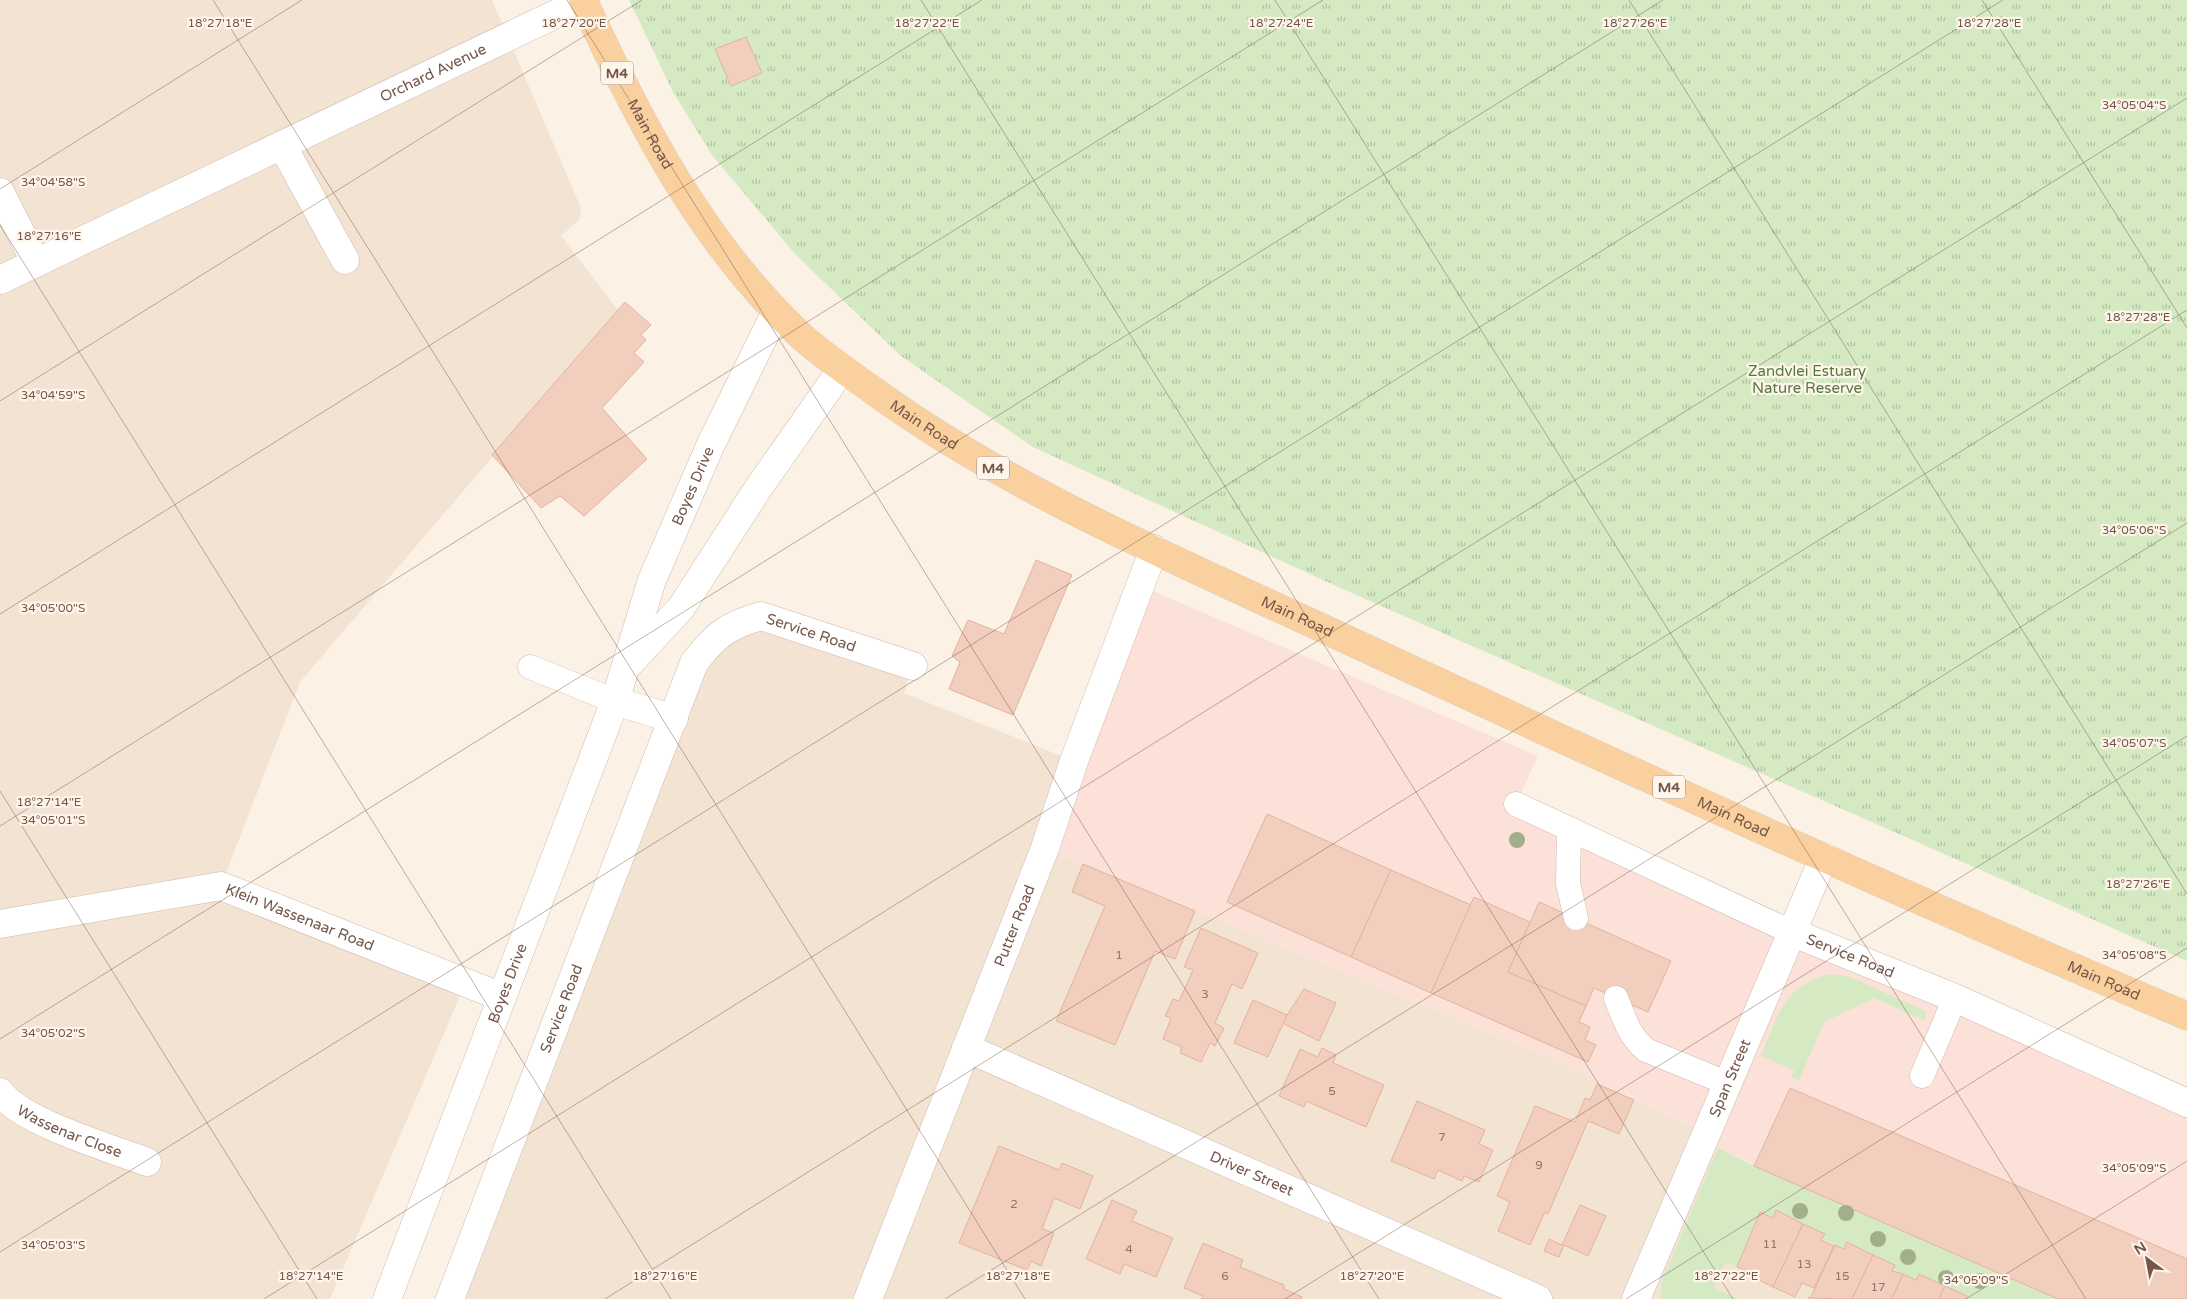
<svg xmlns="http://www.w3.org/2000/svg" width="2187" height="1299" font-family="'Varela Round',sans-serif">
<style>
.residential{fill:#f3e3d3}
.commercial{fill:#fce1d9}
.grass{fill:#d5e9c3}
.park{fill:url(#park-tufts)}
.building{fill:#f1cebd;stroke:#e3b39d}
.lines{fill:none;stroke-linecap:round;stroke-linejoin:round}
.lane-casing{stroke:#cfbaae;stroke-width:25}
.street-casing{stroke:#cfbaae;stroke-width:29}
.secondary-casing{stroke:#d2baab;stroke-width:29}
.primary-casing{stroke:#d8d0cc;stroke-width:29}
.lane{stroke:#fff;stroke-width:24}
.street{stroke:#fff;stroke-width:28}
.secondary{stroke:#fff;stroke-width:28}
.primary{stroke:#fad19e;stroke-width:28}
.tree{fill:#a1b08b}
.ticks{fill:none;stroke:#74564a;stroke-width:1;stroke-opacity:0.45}
.labels{text-anchor:middle;dominant-baseline:central;stroke-width:4.5;stroke-linejoin:round;paint-order:stroke}
.number-label{font-size:12px;fill:#937467}
.shield{fill:#fff6eb;stroke:#9e867a;stroke-width:1}
.shield-label{font-size:14px;font-weight:bold;fill:#74564a}
.street-label{font-size:15px;fill:#74564a;stroke:#fff6eb}
.park-label{font-size:15px;fill:#567a42;stroke:#fff6eb}
.ticks-label{font-size:12px;text-anchor:middle;fill:#74564a;stroke:#fff6eb;stroke-width:4.5;stroke-linejoin:round;paint-order:stroke}
</style>
<defs>
<pattern id="park-tufts" width="24" height="20" patternUnits="userSpaceOnUse" patternTransform="scale(1.25)"><rect width="24" height="20" fill="#d5e9c3"/><path d="M3 7l-1-3M5 7V3M7 7l1-3M15 17l-1-3M17 17v-4M19 17l1-3" fill="none" stroke="#b1c0a0"/></pattern>
</defs>
<rect width="100%" height="100%" fill="#fcf1e5"/>
<g class="residential">
<path d="M0,0H492L581,208L580,219L561,236L618,310L300,682L221,886L466,982L330,1299H0Z"/>
<path d="M736,623L913,666L904,693L1074,761L1045,848L1545,1056L1707,1134L1718,1148L1754,1166L2059,1299H450L674,719Z"/>
</g>
<path class="commercial" d="M1141,586L1538,756L1516,804L2187,1103V1299L1777,1176L1718,1148L1707,1134L1545,1056L1045,848Z"/>
<g class="grass">
<path d="M1830,974L1848,976L1925,1011L1926,1021L1874,998L1824,1022L1799,1081L1791,1077L1794,1070L1761,1056C1778,1015 1782,987 1830,974Z"/>
<path d="M1718,1148L1754,1166L2058,1299H1960L1761,1212L1738,1264L1737,1267L1725,1262L1714,1288L1738,1299H1662L1661,1284Z"/>
</g>
<path class="park" d="M629,0H2187V961L1345,590L1033,447L901,356L796,255L712,155L674,94Z"/>
<g class="building">
<path d="M746,37L762,73L731,86L715,49Z"/>
<path d="M625,302L651,325L641,335L646,340L634,353L644,362L602,408L647,459L584,516L560,496L541,508L492,455Z"/>
<path d="M1036,560L1072,575L1013,715L949,689L960,662L952,656L968,620L1004,634Z"/>
<path d="M1267,814L1391,870L1351,957L1227,902Z"/>
<path d="M1083,864L1195,911L1175,959L1155,951L1115,1045L1056,1021L1105,906L1072,892Z"/>
<path d="M1391,870L1471,905L1431,993L1351,957Z"/>
<path d="M1474,897L1530,922L1508,972L1586,1006L1579,1022L1590,1027L1585,1040L1596,1045L1588,1062L1431,993Z"/>
<path d="M1539,902L1671,961L1648,1012L1594,988L1586,1006L1508,972Z"/>
<path d="M1201,928L1258,953L1242,989L1232,984L1215,1023L1224,1028L1215,1046L1210,1043L1201,1062L1180,1053L1182,1047L1163,1039L1171,1018L1165,1016L1173,999L1179,1001L1193,970L1184,967Z"/>
<path d="M1304,989L1336,1003L1319,1041L1282,1023Z"/>
<path d="M1253,1000L1287,1015L1268,1057L1234,1043Z"/>
<path d="M1322,1048L1336,1055L1333,1063L1384,1085L1366,1127L1306,1101L1304,1107L1279,1096L1300,1049L1318,1057Z"/>
<path d="M1597,1084L1634,1100L1619,1134L1588,1121L1548,1214L1545,1212L1530,1245L1498,1231L1510,1202L1497,1196L1535,1106L1575,1122L1585,1098L1590,1100Z"/>
<path d="M1790,1088L2187,1259V1299H2058L1754,1166Z"/>
<path d="M1417,1101L1485,1130L1479,1144L1493,1150L1479,1182L1464,1176L1462,1181L1438,1170L1434,1179L1391,1161Z"/>
<path d="M999,1146L1059,1170L1062,1163L1093,1176L1080,1209L1054,1198L1042,1229L1054,1233L1041,1266L1031,1261L1027,1270L959,1243Z"/>
<path d="M1112,1200L1137,1211L1132,1221L1173,1238L1156,1277L1124,1264L1120,1274L1086,1259Z"/>
<path d="M1580,1205L1606,1216L1588,1256L1564,1245L1559,1257L1544,1251L1549,1239L1562,1245Z"/>
<path d="M1776,1210L1803,1224L1773,1287L1751,1276L1752,1273L1737,1267L1760,1212L1773,1218Z"/>
<path d="M1803,1224L1825,1234L1821,1240L1834,1246L1814,1288L1802,1283L1795,1297L1773,1287Z"/>
<path d="M1847,1242L1873,1255L1852,1299L1808,1298L1811,1297L1835,1245L1844,1249Z"/>
<path d="M1203,1243L1243,1260L1240,1267L1284,1285V1289L1302,1297L1301,1299H1201L1203,1296L1184,1288Z"/>
<path d="M1873,1255L1895,1265L1892,1271L1903,1274L1892,1299H1852Z"/>
<path d="M1903,1274L1916,1280L1919,1274L1945,1286L1939,1299H1892Z"/>
<path d="M1945,1286L1967,1296L1966,1299H1939Z"/>
</g>
<g class="lines">
<defs>
<g id="lane">
<path d="M530,667L615,701"/>
<path d="M1516,804L1791,932"/>
<path d="M1569,830L1568,883L1576,918"/>
<path d="M1616,998C1624,1018 1629,1036 1646,1050L1729,1084"/>
<path d="M1922,1076L1955,998"/>
</g>
<g id="street">
<path d="M282,145L345,260"/>
<path d="M0,192L36,263"/>
<path id="s1" d="M0,280L583,1"/>
<path d="M615,701L674,719"/>
<path id="s2" d="M0,924L221,886L502,997"/>
<path id="s3" d="M1791,932L1955,998L2187,1103"/>
<path id="s4" d="M966,1048L1538,1299"/>
<path id="s5" d="M0,1092C21,1122 110,1148 147,1162"/>
<path id="s6" d="M450,1299L694,663C715,635 728,625 761,616L913,666"/>
<path id="s7" d="M868,1299L1045,848L1074,761L1154,549"/>
<path id="s8" d="M1636,1299L1824,857"/>
</g>
<g id="secondary">
<path d="M630,663L681,608L759,487L842,369"/>
<path id="s9" d="M387,1299L615,701L652,580L711,444L776,312"/>
</g>
<g id="primary">
<path id="s10" d="M583,0C639,122 701,242 800,335C824,357 852,375 878,394C1019,495 1181,562 1337,635C1619,766 1901,895 2187,1016"/>
</g>
</defs>
<use href="#lane" class="lane-casing"/>
<use href="#street" class="street-casing"/>
<use href="#secondary" class="secondary-casing"/>
<use href="#primary" class="primary-casing"/>
<use href="#lane" class="lane"/>
<use href="#street" class="street"/>
<use href="#secondary" class="secondary"/>
<use href="#primary" class="primary"/>
</g>
<g class="tree">
<circle cx="1517" cy="840" r="8"/>
<circle cx="1800" cy="1211" r="8"/>
<circle cx="1846" cy="1213" r="8"/>
<circle cx="1878" cy="1239" r="8"/>
<circle cx="1908" cy="1257" r="8"/>
<circle cx="1946" cy="1278" r="8"/>
<circle cx="1980" cy="1281" r="8"/>
</g>
<path class="ticks" d="M213,0L1025,1299M567,0L1379,1299M921,0L1733,1299M1275,0L2086,1299M1629,0L2187,894M1982,0L2187,328M0,189L302,0M0,225L671,1299M0,401L642,0M0,614L982,0M0,791L317,1299M0,826L1323,0M0,1039L1663,0M0,1252L2003,0M264,1299L2187,98M605,1299L2187,310M945,1299L2187,523M1285,1299L2187,736M1626,1299L2187,948M1966,1299L2187,1161"/>
<g class="labels">
<g class="number-label">
<text x="1119" y="955">1</text>
<text x="1205" y="994">3</text>
<text x="1332" y="1091">5</text>
<text x="1442" y="1137">7</text>
<text x="1539" y="1165">9</text>
<text x="1014" y="1204">2</text>
<text x="1770" y="1244">11</text>
<text x="1129" y="1249">4</text>
<text x="1804" y="1264">13</text>
<text x="1225" y="1276">6</text>
<text x="1842" y="1276">15</text>
<text x="1878" y="1287">17</text>
</g>
<g class="shield">
<rect x="601" y="61.5" width="32" height="23" rx="4"/>
<rect x="977" y="456.5" width="32" height="23" rx="4"/>
<rect x="1653" y="775.5" width="32" height="23" rx="4"/>
</g>
<g class="shield-label">
<text x="617" y="73">M4</text>
<text x="993" y="468">M4</text>
<text x="1669" y="787">M4</text>
</g>
<g class="street-label">
<text stroke="none"><textPath href="#s1" startOffset="480">Orchard Avenue</textPath></text>
<text stroke="none"><textPath href="#s10" startOffset="150">Main Road</textPath></text>
<text stroke="none"><textPath href="#s10" startOffset="555">Main Road</textPath></text>
<text stroke="none"><textPath href="#s9" startOffset="869">Boyes Drive</textPath></text>
<text stroke="none"><textPath href="#s10" startOffset="975">Main Road</textPath></text>
<text stroke="none"><textPath href="#s6" startOffset="818">Service Road</textPath></text>
<text stroke="none"><textPath href="#s10" startOffset="1455">Main Road</textPath></text>
<text stroke="none"><textPath href="#s2" startOffset="309">Klein Wassenaar Road</textPath></text>
<text stroke="none"><textPath href="#s7" startOffset="401">Putter Road</textPath></text>
<text stroke="none"><textPath href="#s3" startOffset="64">Service Road</textPath></text>
<text stroke="none"><textPath href="#s10" startOffset="1860">Main Road</textPath></text>
<text stroke="none"><textPath href="#s9" startOffset="338">Boyes Drive</textPath></text>
<text stroke="none"><textPath href="#s6" startOffset="311">Service Road</textPath></text>
<text stroke="none"><textPath href="#s8" startOffset="240">Span Street</textPath></text>
<text stroke="none"><textPath href="#s5" startOffset="81">Wassenar Close</textPath></text>
<text stroke="none"><textPath href="#s4" startOffset="312">Driver Street</textPath></text>
</g>
<g class="park-label">
<text x="1807" y="371">Zandvlei Estuary<tspan x="1807" dy="17">Nature Reserve</tspan></text>
</g>
</g>
<g class="ticks-label">
<text x="927" y="27">18°27'22"E</text>
<text x="1635" y="27">18°27'26"E</text>
<text x="220" y="27">18°27'18"E</text>
<text x="574" y="27">18°27'20"E</text>
<text x="1281" y="27">18°27'24"E</text>
<text x="1989" y="27">18°27'28"E</text>
<text x="2134" y="109">34°05'04"S</text>
<text x="53" y="186">34°04'58"S</text>
<text x="49" y="240">18°27'16"E</text>
<text x="2138" y="321">18°27'28"E</text>
<text x="53" y="399">34°04'59"S</text>
<text x="2134" y="534">34°05'06"S</text>
<text x="53" y="612">34°05'00"S</text>
<text x="2134" y="747">34°05'07"S</text>
<text x="49" y="806">18°27'14"E</text>
<text x="53" y="824">34°05'01"S</text>
<text x="2138" y="888">18°27'26"E</text>
<text x="2134" y="959">34°05'08"S</text>
<text x="53" y="1037">34°05'02"S</text>
<text x="2134" y="1172">34°05'09"S</text>
<text x="53" y="1249">34°05'03"S</text>
<text x="311" y="1280">18°27'14"E</text>
<text x="665" y="1280">18°27'16"E</text>
<text x="1018" y="1280">18°27'18"E</text>
<text x="1372" y="1280">18°27'20"E</text>
<text x="1726" y="1280">18°27'22"E</text>
<text x="1976" y="1284">34°05'09"S</text>
</g>
<g transform="translate(2147 1259) rotate(328)" stroke="#fff6eb" stroke-width="4" paint-order="stroke">
<path d="M0-4L9 19L0 12L-9 19Z" fill="#74564a"/>
<text y="-8" font-size="14" font-weight="bold" text-anchor="middle" fill="#74564a">N</text>
</g>
</svg>
